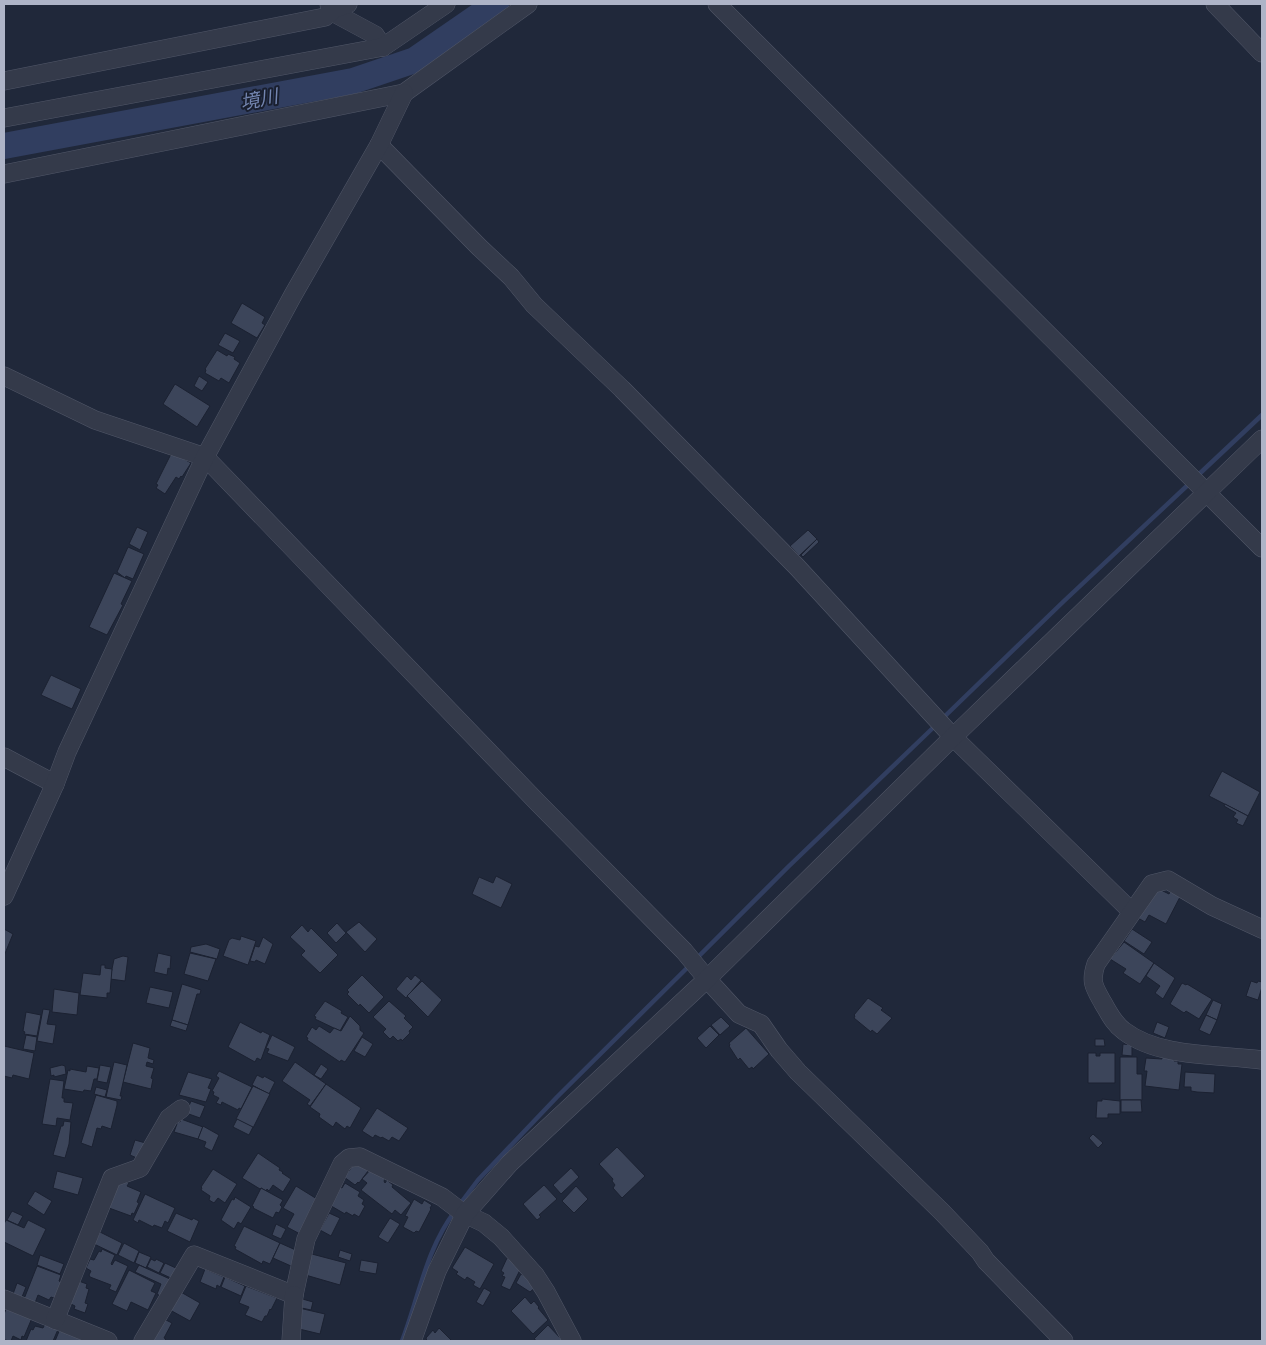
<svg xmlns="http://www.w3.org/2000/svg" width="1266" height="1345" font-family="'Asap Condensed','Noto Sans JP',sans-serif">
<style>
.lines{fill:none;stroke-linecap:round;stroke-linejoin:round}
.stream{stroke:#313e60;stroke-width:4.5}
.river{stroke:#313e60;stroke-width:26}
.building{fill:#3c455a;stroke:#1b2131}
.minor-casing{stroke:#515768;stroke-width:19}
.minor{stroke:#343a4a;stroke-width:18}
.labels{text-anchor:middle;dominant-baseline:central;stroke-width:4;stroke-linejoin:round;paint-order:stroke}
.water-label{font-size:19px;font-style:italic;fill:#7486b1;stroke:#191f2f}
</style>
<rect width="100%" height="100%" fill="#20283a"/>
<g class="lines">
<g class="stream">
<path d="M1196,477L1262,415"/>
<path d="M942,719L1064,601L1190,483"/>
<path d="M695,960L788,867L937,724"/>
<path d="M460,1204L478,1180L557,1097L690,965"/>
<path d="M402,1341C419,1297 426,1249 455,1211"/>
</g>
<path class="river" d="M4,146L353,81L415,60L496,4"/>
</g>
<g class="building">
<path d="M242,303L265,317L262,323L265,325L257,338L231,323Z"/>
<path d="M225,333L240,341L233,353L218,345Z"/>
<path d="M217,350L227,356L228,354L235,357L234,359L240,363L229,383L221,378L219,381L205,373L206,370L205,369Z"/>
<path d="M199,376L208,382L202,391L194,386Z"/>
<path d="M175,384L210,406L197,427L163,404Z"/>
<path d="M172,452L191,463L182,477L181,476L179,479L176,477L165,494L156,488L158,485L156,484Z"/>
<path d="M137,527L148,532L140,550L129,544Z"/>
<path d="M808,530L817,539L799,556L790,546Z"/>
<path d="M817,539L819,542L803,557L801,555Z"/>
<path d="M128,547L144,554L133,579L126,576L125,578L117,572Z"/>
<path d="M114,573L132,581L121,604L123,605L107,635L89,627Z"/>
<path d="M51,675L81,689L72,709L41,695Z"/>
<path d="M1222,771L1260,792L1248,816L1209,796Z"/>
<path d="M1225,804L1248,816L1243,826L1236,823L1238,820L1233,817L1236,813L1224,806Z"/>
<path d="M496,876L512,884L501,908L472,894L479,877L493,883Z"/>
<path d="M1157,888L1169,894L1171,890L1181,895L1166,924L1149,915L1145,922L1138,918Z"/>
<path d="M359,922L377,939L365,952L346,932Z"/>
<path d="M337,923L346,933L336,943L327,933Z"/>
<path d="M302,925L308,932L311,928L338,955L320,973L301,955L305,951L290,937Z"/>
<path d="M4,929L13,934L4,956Z"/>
<path d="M1132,929L1152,942L1144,954L1124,941Z"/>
<path d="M241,936L256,941L248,965L223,956L229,940L232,938L240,940Z"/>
<path d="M263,937L273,944L265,964L256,960L255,962L250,961L255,946L259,947Z"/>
<path d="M1124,942L1154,963L1140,984L1123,973L1126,969L1110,959Z"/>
<path d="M206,944L220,949L217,959L190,952L191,947Z"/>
<path d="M158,953L171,956L170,969L168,968L167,975L154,972Z"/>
<path d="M190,953L216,959L208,981L184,974Z"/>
<path d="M123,956L128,957L125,981L110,979L114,959Z"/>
<path d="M1154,963L1175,978L1163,999L1155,993L1160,986L1146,976Z"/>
<path d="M101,965H105V968L112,969L110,993H107V998L80,995L83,973L100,975Z"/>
<path d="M362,975L384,997L369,1013L360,1004L359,1006L347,994L349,992L347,990Z"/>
<path d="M415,975L421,980L406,998L396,989L407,976L411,980Z"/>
<path d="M422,981L442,1000L428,1017L407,996Z"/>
<path d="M1251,981L1257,983L1258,981L1262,982V987L1258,1000L1246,996Z"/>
<path d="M1182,983L1186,985L1187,984L1212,999L1199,1019L1186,1011L1184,1013L1170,1004Z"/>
<path d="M182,984L201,990L200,994H197L188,1025L172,1020Z"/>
<path d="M150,987L173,992L169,1008L146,1003Z"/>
<path d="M54,989L79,993L77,1015L52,1012Z"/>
<path d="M868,998L883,1008L881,1010L892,1018L877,1034L872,1030L871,1032L854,1018L855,1016L854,1015Z"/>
<path d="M1213,1000L1222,1004L1217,1020L1206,1015Z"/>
<path d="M325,1001L342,1011L341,1013L348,1017L340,1031L315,1019L316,1017L314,1016Z"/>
<path d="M389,1001L406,1016L404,1018L413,1027L409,1031L410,1033L402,1041L401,1039L398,1041L393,1036L390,1039L383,1032L386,1029L373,1017Z"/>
<path d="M43,1009L50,1010L47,1024L56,1025L53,1044L37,1041Z"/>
<path d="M26,1012L41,1015L37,1036L24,1034L25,1032L23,1031Z"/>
<path d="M1206,1015L1217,1020L1210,1035L1199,1030Z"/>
<path d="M350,1016L360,1026V1030L364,1033L345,1062L341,1060L340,1062L307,1040L308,1038L306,1037L312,1027L316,1030L319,1026L330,1033L334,1028L341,1031Z"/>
<path d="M721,1017L730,1026L720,1035L711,1025Z"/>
<path d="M172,1020L188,1025L186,1031L170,1026Z"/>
<path d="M240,1022L261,1033L262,1031L270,1035L261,1060L257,1058L255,1062L228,1047Z"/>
<path d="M1157,1022L1169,1027L1165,1038L1153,1033Z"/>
<path d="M710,1026L719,1035L706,1048L697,1038Z"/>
<path d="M746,1028L769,1054L753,1069L752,1067L749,1069L740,1058L738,1060L729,1046L730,1045L729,1043Z"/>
<path d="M26,1035L37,1037L35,1051L23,1049Z"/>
<path d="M272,1035L295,1047L288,1061L267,1053L269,1049L266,1048Z"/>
<path d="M362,1037L373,1044L365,1057L354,1051Z"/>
<path d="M1095,1039H1104L1105,1046H1095Z"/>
<path d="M133,1043L150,1048L148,1058L154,1060L153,1064L147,1062L146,1066L154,1068L151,1078L153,1079L151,1089L123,1082Z"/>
<path d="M1123,1044L1132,1045V1056L1122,1055Z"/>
<path d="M4,1046L34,1053L29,1079L13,1075L12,1078L4,1076Z"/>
<path d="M1088,1053H1096V1056H1100V1053H1115V1083H1088Z"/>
<path d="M1162,1056L1174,1059V1061H1178V1064H1182L1179,1090L1145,1086L1147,1071H1144L1146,1058L1162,1059Z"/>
<path d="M1120,1057H1137V1074H1142V1100H1120Z"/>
<path d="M114,1062L127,1065L120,1096H122L121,1100L106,1097Z"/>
<path d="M295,1062L326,1084L310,1106L307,1104L310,1100L282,1081Z"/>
<path d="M321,1064L328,1069L321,1079L314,1075Z"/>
<path d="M62,1065L65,1066L66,1074L54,1077V1075L51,1076L50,1068Z"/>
<path d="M100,1065L111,1067L107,1083L97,1081Z"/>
<path d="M87,1066L99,1068L97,1079H94L91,1091L84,1090L83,1092L64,1089L68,1070L70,1071V1069L86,1072Z"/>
<path d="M219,1071L252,1087L241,1109L239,1108L238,1110L222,1102L221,1105L216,1103L219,1098L213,1095L214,1092L212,1091L219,1078L216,1076Z"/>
<path d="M188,1072L212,1079L208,1088L211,1089L206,1102L179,1095Z"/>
<path d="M1185,1072L1215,1074L1214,1093L1197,1092L1191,1091V1087H1184Z"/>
<path d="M257,1075L263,1078L264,1076L275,1082L269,1094L252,1085Z"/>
<path d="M50,1079L64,1081L62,1098H64V1102L73,1103L70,1120L57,1118L56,1126L42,1124Z"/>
<path d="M326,1084L361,1108L350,1128L347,1126L345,1129L336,1122L333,1127L319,1117L320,1114L310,1107Z"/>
<path d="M253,1086L270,1094L253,1128L236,1119Z"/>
<path d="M96,1087L107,1090L105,1097L94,1094Z"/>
<path d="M96,1095L117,1101V1105L111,1129L102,1126L101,1129L97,1128L92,1147L81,1143Z"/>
<path d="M1102,1099L1120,1101V1114H1108V1118H1096L1097,1101H1102Z"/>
<path d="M1121,1100H1141L1142,1112H1121Z"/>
<path d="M191,1101L205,1106L200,1118L186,1113Z"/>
<path d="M377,1108L408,1128L399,1141L392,1137L389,1141L382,1137L381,1138L375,1135L373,1138L362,1131Z"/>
<path d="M181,1119L203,1127L198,1139L174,1132L178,1121L180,1122Z"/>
<path d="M237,1119L253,1127L249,1135L233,1127Z"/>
<path d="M64,1121L71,1122L69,1144L65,1158L53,1155L61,1126H63Z"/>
<path d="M203,1126L219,1135L212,1151L204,1147L206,1142L198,1139Z"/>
<path d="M1093,1134L1103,1143L1098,1148L1089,1138Z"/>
<path d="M135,1140L149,1144L139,1159L130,1155Z"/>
<path d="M617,1147L645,1176L622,1198L613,1188L615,1185L612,1181L613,1179L599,1164Z"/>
<path d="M258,1153L280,1168L279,1170L283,1172L282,1173L291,1179L283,1192L273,1185L269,1191L267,1189L266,1191L261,1188L260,1189L242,1178Z"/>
<path d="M356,1162L368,1171L359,1183L358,1182L355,1185L344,1177Z"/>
<path d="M571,1168L579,1177L561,1194L553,1185Z"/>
<path d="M213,1169L237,1184L225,1203L218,1198L214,1203L209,1200L210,1196L201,1190L202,1188L201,1187Z"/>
<path d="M371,1169L385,1179L384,1181L385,1183L387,1180L393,1185L392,1187L411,1203L401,1215L395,1210L392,1214L361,1190L367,1183L362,1179Z"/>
<path d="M57,1171L83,1178L78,1195L53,1188Z"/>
<path d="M119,1178L129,1183L127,1186L141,1192L137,1202L139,1203L134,1214L132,1213L131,1216L109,1208Z"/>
<path d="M345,1183L360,1192L358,1196L364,1200L362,1204L365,1206L359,1217L354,1214L353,1216L346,1212L345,1214L326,1203L337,1185L342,1188Z"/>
<path d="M544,1185L557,1199L539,1215L541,1217L537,1220L523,1204Z"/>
<path d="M296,1186L317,1199L300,1234L287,1227L294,1214L283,1208Z"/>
<path d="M576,1186L588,1199L574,1213L562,1201Z"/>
<path d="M261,1188L283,1200L280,1205L282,1207L279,1213L276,1212L273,1218L253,1208L254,1207L252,1206Z"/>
<path d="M35,1191L52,1201L44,1215L27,1204Z"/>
<path d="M145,1194L175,1208L168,1223L165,1221L162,1228L154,1225L153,1227L139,1220L138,1223L133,1220Z"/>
<path d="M235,1197L251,1207L241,1224L238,1222L234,1229L221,1220L232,1199L234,1200Z"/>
<path d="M414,1199L422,1204L424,1200L432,1205L430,1208L431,1209L419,1232L416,1231L414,1233L403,1227L408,1217L405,1216Z"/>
<path d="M12,1211L23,1216L18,1225L7,1220Z"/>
<path d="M176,1213L192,1220L193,1218L199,1221L190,1242L167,1231Z"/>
<path d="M329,1213L340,1218L331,1236L320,1230Z"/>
<path d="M390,1218L400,1224L388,1243L378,1237Z"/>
<path d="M6,1220L24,1228L28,1220L46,1229L33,1256L4,1242V1224Z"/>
<path d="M276,1224L286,1229L281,1239L272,1235Z"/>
<path d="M244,1226L280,1243L270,1264L263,1261L262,1264L235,1249L236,1247L234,1246Z"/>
<path d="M100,1232L122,1243L117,1255L94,1244Z"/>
<path d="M124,1243L139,1251L134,1263L118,1255Z"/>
<path d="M280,1243L298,1251L291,1266L273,1258Z"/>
<path d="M465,1247L494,1264L480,1289L473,1285L475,1282L467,1277L465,1280L456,1274L458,1272L452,1268Z"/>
<path d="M102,1249L115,1255L111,1264L112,1265L115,1260L128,1266L116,1292L109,1289L111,1285L90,1277L89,1275L91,1271L86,1268L90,1259L94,1260L99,1251L101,1252Z"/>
<path d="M340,1250L352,1254L350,1261L338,1257Z"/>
<path d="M139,1252L151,1257L146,1268L135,1263Z"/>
<path d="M308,1253L346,1263L340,1285L302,1274Z"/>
<path d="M40,1255L64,1264L60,1274L37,1265Z"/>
<path d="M507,1258L522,1266L510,1290L501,1286L505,1277L502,1276L504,1273L501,1271Z"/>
<path d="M151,1259L155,1261L156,1259L164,1263L159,1273L147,1267Z"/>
<path d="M361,1260L378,1263L376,1274L359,1271Z"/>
<path d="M165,1263L178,1269L173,1279L160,1273Z"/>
<path d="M139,1265L170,1279L162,1297L157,1294L161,1284L135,1272Z"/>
<path d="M37,1266L61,1275L59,1281L61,1282L57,1299L51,1297L49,1300L38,1295L35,1303L24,1299Z"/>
<path d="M205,1269L224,1277L220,1287L217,1285L216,1289L200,1282Z"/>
<path d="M129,1270L155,1283L151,1291L156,1293L148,1310L131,1302L127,1311L112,1304Z"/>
<path d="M521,1274L531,1279L537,1286L530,1292L516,1283Z"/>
<path d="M225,1277L245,1286L241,1296L221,1287Z"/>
<path d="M76,1280L87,1284L86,1288L89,1289L85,1303L88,1304L85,1313L74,1309L75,1306L67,1302Z"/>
<path d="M17,1283L26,1287L22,1297L13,1294Z"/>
<path d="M246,1286L277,1298L271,1310L270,1309L267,1316H265L262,1322L245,1315L249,1307L239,1303Z"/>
<path d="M484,1288L491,1292L483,1306L476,1302Z"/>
<path d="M179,1291L200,1303L190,1321L170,1310Z"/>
<path d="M525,1297L531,1304L534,1301L539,1307L538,1308L548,1320L533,1334L511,1311Z"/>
<path d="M299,1298L313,1302L311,1310L297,1307Z"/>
<path d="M7,1307L32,1318L24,1337L22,1336L21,1340L13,1336L11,1341L4,1340V1314Z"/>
<path d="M299,1308L325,1314L320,1334L295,1328Z"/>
<path d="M162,1318L172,1323L164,1338L166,1339L164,1341H148Z"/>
<path d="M46,1322L59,1327L53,1341H26L31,1329L33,1330L35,1326L43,1328Z"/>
<path d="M548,1325L563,1341H537L534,1339Z"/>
<path d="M439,1328L452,1341H427L426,1338L433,1330L435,1333Z"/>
<path d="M60,1329L83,1338L82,1341H55Z"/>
</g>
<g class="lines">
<defs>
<g id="minor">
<path d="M329,4L336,14L375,35L383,47"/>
<path d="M717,4L1262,548"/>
<path d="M1215,4L1262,53"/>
<path d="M4,81L325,17L334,9L348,4"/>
<path d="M4,118L383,47L446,4"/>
<path d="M379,145L479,247L511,277L534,305L622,389L797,567L953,737L1131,911"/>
<path d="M4,174L404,93L528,4"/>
<path d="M4,376L95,420L205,457L538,803L684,951L707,979L739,1014L761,1024L779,1050L798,1072L942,1212L980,1252L986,1261L1064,1341"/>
<path d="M4,757L55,784"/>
<path d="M4,896L55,784L67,752L205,457L293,295L379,145L404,93"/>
<path d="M1262,929L1212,906L1168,880L1152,884L1096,964C1090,982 1094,987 1103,1003C1109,1013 1114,1024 1124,1031C1159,1058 1219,1054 1262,1060"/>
<path d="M4,1299L108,1341"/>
<path d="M55,1320L112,1178L140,1168L169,1118L181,1109"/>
<path d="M143,1341L194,1255L294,1295L306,1239L342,1164L349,1158L360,1157L442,1197L463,1213L484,1223L501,1237L535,1275L546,1292L572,1341"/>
<path d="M291,1341L294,1295"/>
<path d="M412,1341L437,1271L465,1214L510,1163L707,979L953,737L1262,439"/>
</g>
</defs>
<use href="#minor" class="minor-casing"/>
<use href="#minor" class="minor"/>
</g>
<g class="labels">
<g class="water-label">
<text transform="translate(259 99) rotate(-11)">境川</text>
</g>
</g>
<rect width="1266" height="1345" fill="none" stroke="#aeb4c7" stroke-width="10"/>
</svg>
